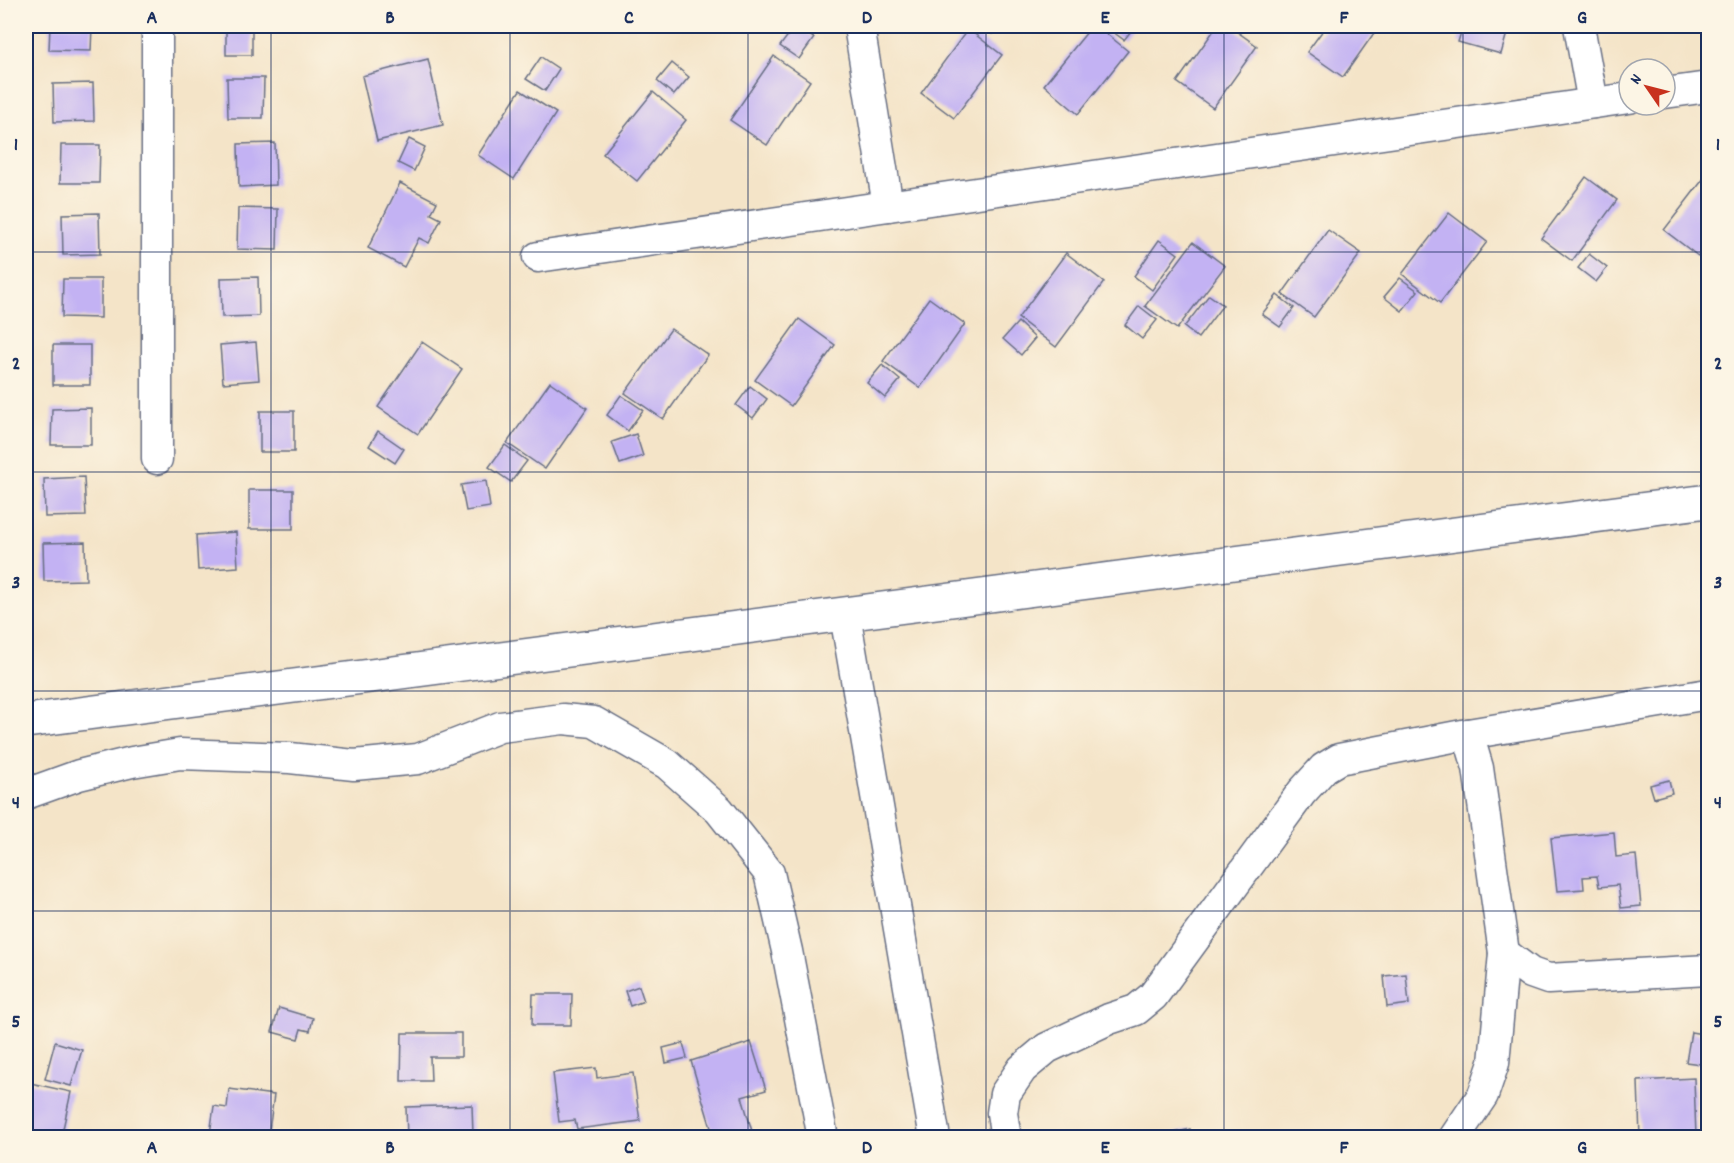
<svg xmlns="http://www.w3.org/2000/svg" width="1734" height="1163" font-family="Dekko,sans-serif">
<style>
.building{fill:#c3b2f3}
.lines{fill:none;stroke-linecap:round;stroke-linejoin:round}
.street-casing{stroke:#676e83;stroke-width:33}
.secondary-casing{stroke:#676e83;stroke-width:36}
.street{stroke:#fff;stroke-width:30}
.secondary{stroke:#fff;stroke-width:33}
.grid{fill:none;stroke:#1b2f5e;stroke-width:1.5;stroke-opacity:0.55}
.neatline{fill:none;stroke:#1b2f5e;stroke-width:2}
.grid-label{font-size:20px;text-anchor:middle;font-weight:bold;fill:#1b2f5e}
</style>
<rect width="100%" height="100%" fill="#fcf5e5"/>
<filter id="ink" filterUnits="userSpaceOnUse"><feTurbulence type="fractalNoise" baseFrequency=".0167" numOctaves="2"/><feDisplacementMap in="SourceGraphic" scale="12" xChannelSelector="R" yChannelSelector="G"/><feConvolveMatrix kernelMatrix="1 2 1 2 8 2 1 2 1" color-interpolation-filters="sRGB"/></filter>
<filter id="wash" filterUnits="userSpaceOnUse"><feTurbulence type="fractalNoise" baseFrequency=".008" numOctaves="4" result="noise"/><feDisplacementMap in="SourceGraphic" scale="24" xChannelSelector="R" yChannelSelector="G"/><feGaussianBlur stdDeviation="1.35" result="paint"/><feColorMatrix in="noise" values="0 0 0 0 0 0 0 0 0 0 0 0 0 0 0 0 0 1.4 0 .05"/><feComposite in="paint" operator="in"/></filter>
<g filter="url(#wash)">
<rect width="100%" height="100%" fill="#f4e4c8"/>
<g id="blocks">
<g class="building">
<path d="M50,26H92L91,51L49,50Z"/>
<rect x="226" y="26" width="26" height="29"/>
<path d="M795,26L814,38L799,59L780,46Z"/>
<path d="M982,26H998L992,34Z"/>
<path d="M1092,26H1097L1128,51L1078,114L1044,85Z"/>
<path d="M1105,26H1135L1124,40Z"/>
<path d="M1217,26H1229L1257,46L1213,108L1177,82Z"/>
<path d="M1326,26H1379L1343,77L1307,52Z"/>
<path d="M1463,26H1509L1501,54L1458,42Z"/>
<path d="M968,29L1002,55L954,118L921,93Z"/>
<path d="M774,56L810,81L767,145L730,120Z"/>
<path d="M541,57L559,69L545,91L526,79Z"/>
<path d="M428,59L443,125L377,141L362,76Z"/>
<path d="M672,63L689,77L674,95L657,81Z"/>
<path d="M227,78H264L263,118H228Z"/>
<path d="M93,83L94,121L54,122L53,84Z"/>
<path d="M520,90L556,113L514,179L478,155Z"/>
<path d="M653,92L686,120L637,181L603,154Z"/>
<path d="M409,139L425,147L414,171L398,163Z"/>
<path d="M275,143L276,185L239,187L238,144Z"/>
<path d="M61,145H100L99,183H60Z"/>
<path d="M1708,173V243L1698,256L1664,230Z"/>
<path d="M1586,177L1617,200L1572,261L1541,238Z"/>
<path d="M400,183L437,202L431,214L441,219L429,243L419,238L404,267L368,248Z"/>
<path d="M238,208L278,209L277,250L237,249Z"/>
<path d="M99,213L100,254L63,255L62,214Z"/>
<path d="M1449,213L1487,242L1440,303L1402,274Z"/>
<path d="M1328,230L1361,253L1314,317L1282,294Z"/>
<path d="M1159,240L1178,254L1152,290L1134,276Z"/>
<path d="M1193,242L1225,266L1177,329L1145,306Z"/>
<path d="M1708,251V266L1701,261Z"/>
<path d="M1066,253L1104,282L1056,347L1018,318Z"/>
<path d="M1589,254L1607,268L1596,282L1578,268Z"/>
<path d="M258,277L259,316L222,317L221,278Z"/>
<path d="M1400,278L1418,291L1402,311L1384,297Z"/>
<path d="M63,279H101V318L62,317Z"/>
<path d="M1209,295L1223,305L1198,338L1184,327Z"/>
<path d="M1277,295L1294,308L1280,327L1262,314Z"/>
<path d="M929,298L965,324L920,388L883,361Z"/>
<path d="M1139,306L1157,320L1142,339L1125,325Z"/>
<path d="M799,319L835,345L791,406L755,380Z"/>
<path d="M1018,322L1035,338L1021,355L1003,339Z"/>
<path d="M671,329L708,355L663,419L625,393Z"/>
<path d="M256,342L259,380L223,383L220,345Z"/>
<path d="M422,342L462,369L418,434L378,407Z"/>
<rect x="53" y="345" width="37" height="40"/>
<path d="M882,365L900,380L885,398L867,383Z"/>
<path d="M550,382L587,408L545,469L507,443Z"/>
<path d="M750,386L767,399L753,418L736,405Z"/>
<path d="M621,395L643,410L628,431L607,415Z"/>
<path d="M91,408V445H51L52,409Z"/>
<rect x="260" y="411" width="34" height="41"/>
<path d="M378,431L404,449L395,463L369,446Z"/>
<path d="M636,434L643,456L620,464L612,442Z"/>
<path d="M505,445L527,461L511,482L489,467Z"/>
<path d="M84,477L86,516L45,517L44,479Z"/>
<path d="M486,481L490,507L466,511L461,485Z"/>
<rect x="249" y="490" width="44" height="39"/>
<path d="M236,532L238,567L198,570L196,535Z"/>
<path d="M85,542L86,580L44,581L43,543Z"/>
<path d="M1669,780L1672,793L1654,798L1650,785Z"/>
<path d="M1614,832L1616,857L1636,855L1641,906L1621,908L1618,885L1599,887L1597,876L1583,877L1584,889L1557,891L1551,838Z"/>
<path d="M1406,974L1409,1004L1387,1007L1384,976Z"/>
<path d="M639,986L644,1001L630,1006L625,991Z"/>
<path d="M533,994H572L571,1025H532Z"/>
<path d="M279,1008L313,1018L310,1031L301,1029L298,1039L272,1032Z"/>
<path d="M1691,1032L1708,1035V1065L1686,1062Z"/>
<path d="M402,1033H461V1057H430L431,1081H401Z"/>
<path d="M55,1042L82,1050L71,1086L45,1079Z"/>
<path d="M751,1042L766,1090L742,1097L754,1138H714L691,1061Z"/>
<path d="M683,1043L687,1058L666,1063L663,1048Z"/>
<path d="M596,1068L597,1078L633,1073L640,1121L577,1129L575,1120L559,1122L553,1073Z"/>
<path d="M1694,1078L1696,1137L1640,1138L1638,1081Z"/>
<path d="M26,1082L71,1092L61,1138L26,1130Z"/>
<path d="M229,1089L274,1095L268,1138H236L210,1134L214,1106L227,1108Z"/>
<path d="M472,1105L473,1135L456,1136V1138H407L406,1107Z"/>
<path d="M1190,1129L1192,1138H1163L1162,1136Z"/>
</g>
</g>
</g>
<g filter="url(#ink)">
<use href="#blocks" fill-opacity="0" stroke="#676e83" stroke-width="1.5"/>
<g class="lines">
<defs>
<g id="street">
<path d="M859,26L888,206"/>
<path d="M1579,26L1593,103"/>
<path d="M1665,93L1708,87"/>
<path d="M538,257L1629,98"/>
<path d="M157,459V26"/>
<path d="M845,615L935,1138"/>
<path d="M26,794L79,775L132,762L180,754L290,758L354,765L418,759L500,727L563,719L594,722L667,764L719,810L769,873L787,951L823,1138"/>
<path d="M1504,953L1531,973L1548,979L1708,970"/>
<path d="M1006,1138L1002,1113L1005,1094L1022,1069L1047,1048L1109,1019L1136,1010L1153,996L1302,792L1324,768L1339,759L1468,734"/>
<path d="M1454,1138L1483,1095L1494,1063L1504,953L1478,768L1468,734L1708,694"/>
</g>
<path id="secondary" d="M26,721L1708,501"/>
</defs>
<use href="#street" class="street-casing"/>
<use href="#secondary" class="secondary-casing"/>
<use href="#street" class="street"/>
<use href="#secondary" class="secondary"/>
</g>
</g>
<path class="grid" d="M271,26V1138M510,26V1138M748,26V1138M986,26V1138M1224,26V1138M1463,26V1138M26,252H1708M26,472H1708M26,691H1708M26,911H1708"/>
<rect width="1734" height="1163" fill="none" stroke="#fcf5e5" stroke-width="66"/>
<g transform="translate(1647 87) rotate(305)"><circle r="28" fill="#fcf5e5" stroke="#a2a6af" stroke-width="1.5"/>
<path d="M0-4.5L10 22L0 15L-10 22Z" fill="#c8321e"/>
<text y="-9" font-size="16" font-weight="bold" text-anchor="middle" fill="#1b2f5e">N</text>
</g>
<rect x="33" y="33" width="1668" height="1097" class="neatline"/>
<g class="grid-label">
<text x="152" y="23">A</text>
<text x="390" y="23">B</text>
<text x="629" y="23">C</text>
<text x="867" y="23">D</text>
<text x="1105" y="23">E</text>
<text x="1344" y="23">F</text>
<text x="1582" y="23">G</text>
<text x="16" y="150">1</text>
<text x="1718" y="150">1</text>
<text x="16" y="369">2</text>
<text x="1718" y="369">2</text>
<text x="16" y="588">3</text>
<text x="1718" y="588">3</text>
<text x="16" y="808">4</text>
<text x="1718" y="808">4</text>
<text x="16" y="1027">5</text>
<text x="1718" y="1027">5</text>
<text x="152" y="1153">A</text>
<text x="390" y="1153">B</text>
<text x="629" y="1153">C</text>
<text x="867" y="1153">D</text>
<text x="1105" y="1153">E</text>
<text x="1344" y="1153">F</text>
<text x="1582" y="1153">G</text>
</g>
</svg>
